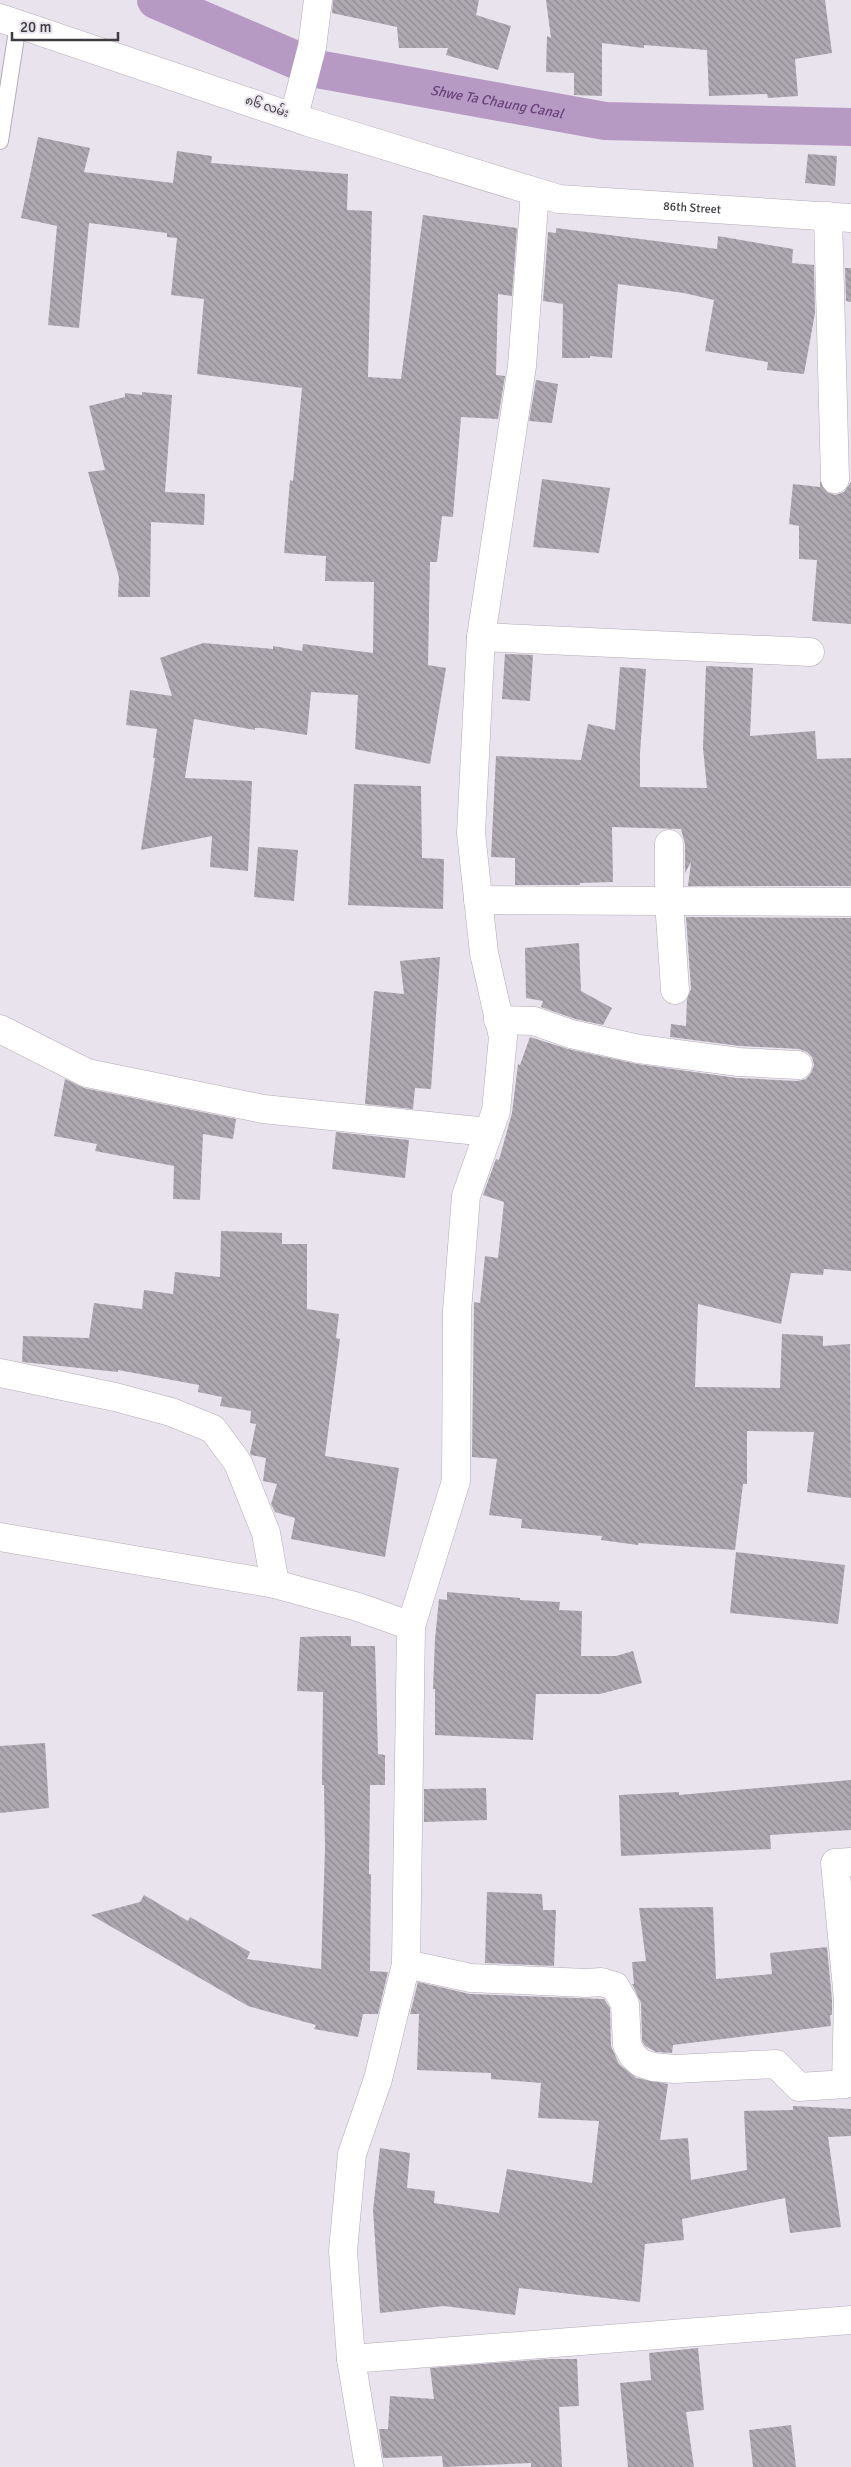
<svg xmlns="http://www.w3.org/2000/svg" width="851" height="2467" font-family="Signika,'Noto Sans Myanmar',sans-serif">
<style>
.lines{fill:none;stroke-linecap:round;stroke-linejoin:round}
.canal{stroke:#b79ac4;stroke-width:38}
.building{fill:url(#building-back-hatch)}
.service-casing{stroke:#b3acb6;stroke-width:18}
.minor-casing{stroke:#b3acb6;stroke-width:29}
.tertiary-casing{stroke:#b3acb6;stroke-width:29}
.service{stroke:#fff;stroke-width:16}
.minor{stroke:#fff;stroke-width:28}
.tertiary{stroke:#fff;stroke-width:28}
.labels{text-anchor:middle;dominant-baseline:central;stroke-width:4;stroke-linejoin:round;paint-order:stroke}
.street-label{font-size:12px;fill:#3e3c40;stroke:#e9e3ed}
.water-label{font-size:14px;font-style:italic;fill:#6a437b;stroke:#e9e3ed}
</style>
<defs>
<pattern id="building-back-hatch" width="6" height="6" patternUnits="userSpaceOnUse" patternTransform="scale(1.25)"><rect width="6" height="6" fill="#aea8b1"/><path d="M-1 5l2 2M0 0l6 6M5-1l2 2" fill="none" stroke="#8f8a91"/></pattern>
</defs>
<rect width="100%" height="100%" fill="#e9e3ed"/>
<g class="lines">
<path class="canal" id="s1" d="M156,0L317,69L605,121L851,127"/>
</g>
<g class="building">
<path d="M333,0H479L476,15L511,26L498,70L446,55L448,48H399L397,27L332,13Z"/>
<path d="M546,0H825L832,53L795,59L798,96L768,98L767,94L709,96L707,50L644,45V48L602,43V96L574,95V73L546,72L547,36L551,38Z"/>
<path d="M38,137L90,148L84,172L173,183L177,151L212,156L211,163L348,174L347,210L372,211L368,377L401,379L423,215L517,228L512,296L498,294L496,375L505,376L498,419L461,417L453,517L442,516L437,562H430L428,665L446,668L430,764L355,749L358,695L311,692L307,735L262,728H255V730L194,719L185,778L252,781L248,871L210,867L212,836L141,850L155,758H153L157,729L126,725L130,690L172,696L160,658L203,643L273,649V646L302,651L303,644L373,653L374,582L325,581L326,556L284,553L290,480L293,481L302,388L197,374L204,299L171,295L177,238L167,237V233L89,223L79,328L48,325L57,226L21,218Z"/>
<path d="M808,154L837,156L835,186L805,183Z"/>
<path d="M556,228L717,249L718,236L793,249L792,263L814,265L815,313L804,374L767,370L768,362L705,351L714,300L684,293L618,284L612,358L590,356V358H562L563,304L543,301L548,232L556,233Z"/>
<path d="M845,268H851V302L846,301Z"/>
<path d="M536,380L558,384L552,423L529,421Z"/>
<path d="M142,392L172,395L165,492L205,494L204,525L151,522L150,597H118L119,577L88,472L105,470L89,406L125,397V393L142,395Z"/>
<path d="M542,479L610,488L599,553L533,547Z"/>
<path d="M820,481L827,492L835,495L844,492L851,482V624L812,621L817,560L799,559V526L789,524L793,484L820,487Z"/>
<path d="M505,654L533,655L530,701L502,699Z"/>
<path d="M706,666L753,668L750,736L815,731L817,759L851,758V886H688L691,862L685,873V844L681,829L612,827L613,882L580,883V885H515V858L491,857L496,756L581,760L588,724L615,730L620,667L646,669L640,753V787L707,788L703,748Z"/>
<path d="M354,784L421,786L422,858L444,859L443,909L348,905Z"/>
<path d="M258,847L298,850L294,901L254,897Z"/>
<path d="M686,917L851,918V1271L824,1269L823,1275L791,1273L781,1324L698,1304L695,1387L780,1388L782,1334L823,1336V1346L850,1344L851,1498L807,1492L814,1432L747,1431V1484H743L735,1550L639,1543L638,1545L601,1540L602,1536L521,1528L522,1519L489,1515L497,1459L472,1457L474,1302L480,1303L485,1256L498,1258L504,1202L483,1195L496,1159L499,1160L512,1113L518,1064L520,1065L530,1037L568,1049L637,1064L737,1078L797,1081L806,1079L811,1073L814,1065L812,1057L807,1052L799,1049L740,1046L670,1037L671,1024L686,1026L687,999L691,989Z"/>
<path d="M579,943L581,991L612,1008L603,1025L575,1019L541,1007L543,1001L526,998L525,948Z"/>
<path d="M440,957L431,1089L415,1088L413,1109L365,1104L374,991L404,994L400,961Z"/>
<path d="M65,1079L84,1088L236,1119L233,1139L203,1134L200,1200L173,1199L174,1166L95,1151L97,1144L54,1136Z"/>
<path d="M336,1132L409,1140L405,1178L332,1169Z"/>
<path d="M221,1231L282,1233V1244H307V1309L339,1314L336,1338L340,1339L325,1456L399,1468L385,1557L291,1539L295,1518L275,1512L271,1504L277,1484L263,1481L266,1458L251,1455L250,1453L256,1424L250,1423L251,1411L220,1406L222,1397L198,1392L199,1385L118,1370V1372L22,1362L23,1336L89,1338L94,1303L142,1309L144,1290L173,1294L175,1272L220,1277Z"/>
<path d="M736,1552L845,1565L838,1624L730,1613Z"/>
<path d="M447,1592L520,1598V1600L560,1602L559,1610L582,1611L581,1656H616L633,1651L642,1683L600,1694H536L533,1740L435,1735V1689H433L435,1639L439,1599L447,1600Z"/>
<path d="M324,1636H351V1646H375L378,1754L385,1755V1785H370L369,1874H371L370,1971L388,1972L378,2014H363L358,2037L314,2029L316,2025L248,2006L91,1915L140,1902L144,1895L188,1921L190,1917L250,1952L247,1959L321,1969L325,1849L324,1785H322L323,1692L297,1691L300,1637Z"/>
<path d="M45,1743L49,1808L0,1813V1746Z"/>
<path d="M851,1780V1830L770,1835L771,1849L621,1856L619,1795L679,1792V1795Z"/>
<path d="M486,1788L487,1820L424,1822V1789Z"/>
<path d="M487,1892L542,1894L543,1910H556L554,1966L485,1963Z"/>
<path d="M713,1907L716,1979L772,1974L770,1953L827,1947L832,2000V2015H830L831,2026L673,2045L672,2053L656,2052L645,2046L642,2041L641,2003L632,1984H634L632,1962L646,1961L639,1908Z"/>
<path d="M418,1982L470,1994L604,1999L610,2008L611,2046L619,2064L636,2078L668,2084L660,2140L688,2138L691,2180L747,2170L744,2111L793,2110V2106L851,2109V2136L828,2137L841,2227L790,2233L785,2198L682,2219L684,2240L645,2244L640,2302L519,2288L515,2315L444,2306L380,2313L373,2210L380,2148L410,2153L407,2188L435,2191L434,2203L499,2213L507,2169L592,2183L599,2121L538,2118L541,2083L491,2079V2073L417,2070L419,2014H410Z"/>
<path d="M698,2348L704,2410L686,2412L694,2467H628L620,2383L651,2380L649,2353Z"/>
<path d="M547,2359H577L579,2406L559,2407L562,2467H531V2463L443,2467L442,2456L383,2458L379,2429H388L390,2396L434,2399L430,2368Z"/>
<path d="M791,2425L796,2467H753L749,2430Z"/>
</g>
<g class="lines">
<defs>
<path id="service" d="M0,141L18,24"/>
<g id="minor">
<path d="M294,116L312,47L318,0"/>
<path d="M828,216L835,479"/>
<path d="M481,637L810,652"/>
<path d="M669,844V901L675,990"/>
<path d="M478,900L851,902"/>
<path d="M498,1020L534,1021L571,1034L639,1049L739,1062L798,1065"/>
<path d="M0,1029L87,1073L263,1109L488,1132"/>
<path d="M0,1373L115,1397L171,1412L213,1429L238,1463L266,1533L275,1584L358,1607L411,1626"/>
<path d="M0,1537L275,1584"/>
<path d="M406,1964L471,1978L586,1983L601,1982L615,1986L625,2004L627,2045L633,2056L641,2063L653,2067L675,2069L776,2064L799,2087L846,2084L848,1999L835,1863L851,1862"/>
<path d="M351,2359L851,2320"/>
<path d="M369,2467L351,2359L343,2251L352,2154L378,2079L406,1964L411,1626L456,1481L457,1311L466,1196L496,1111L503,1037L484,953L471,833L481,637L522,366L535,192"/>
</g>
<g id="tertiary">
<path id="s2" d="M0,18L308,122L559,199L851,218"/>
</g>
</defs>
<use href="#service" class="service-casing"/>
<use href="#minor" class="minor-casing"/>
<use href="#tertiary" class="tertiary-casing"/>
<use href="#service" class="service"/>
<use href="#minor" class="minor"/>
<use href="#tertiary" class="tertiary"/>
</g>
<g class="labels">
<g class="street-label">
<text transform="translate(267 107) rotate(18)">၈၆ လမ်း</text>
<text stroke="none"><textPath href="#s2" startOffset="721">86th Street</textPath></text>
</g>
<g class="water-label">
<text stroke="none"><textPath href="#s1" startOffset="358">Shwe Ta Chaung Canal</textPath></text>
</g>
</g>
<path d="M12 32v8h106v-8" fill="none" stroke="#3e3c40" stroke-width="2.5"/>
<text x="20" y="32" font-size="15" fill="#3e3c40" stroke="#e9e3ed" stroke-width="4" paint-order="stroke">20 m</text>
</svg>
